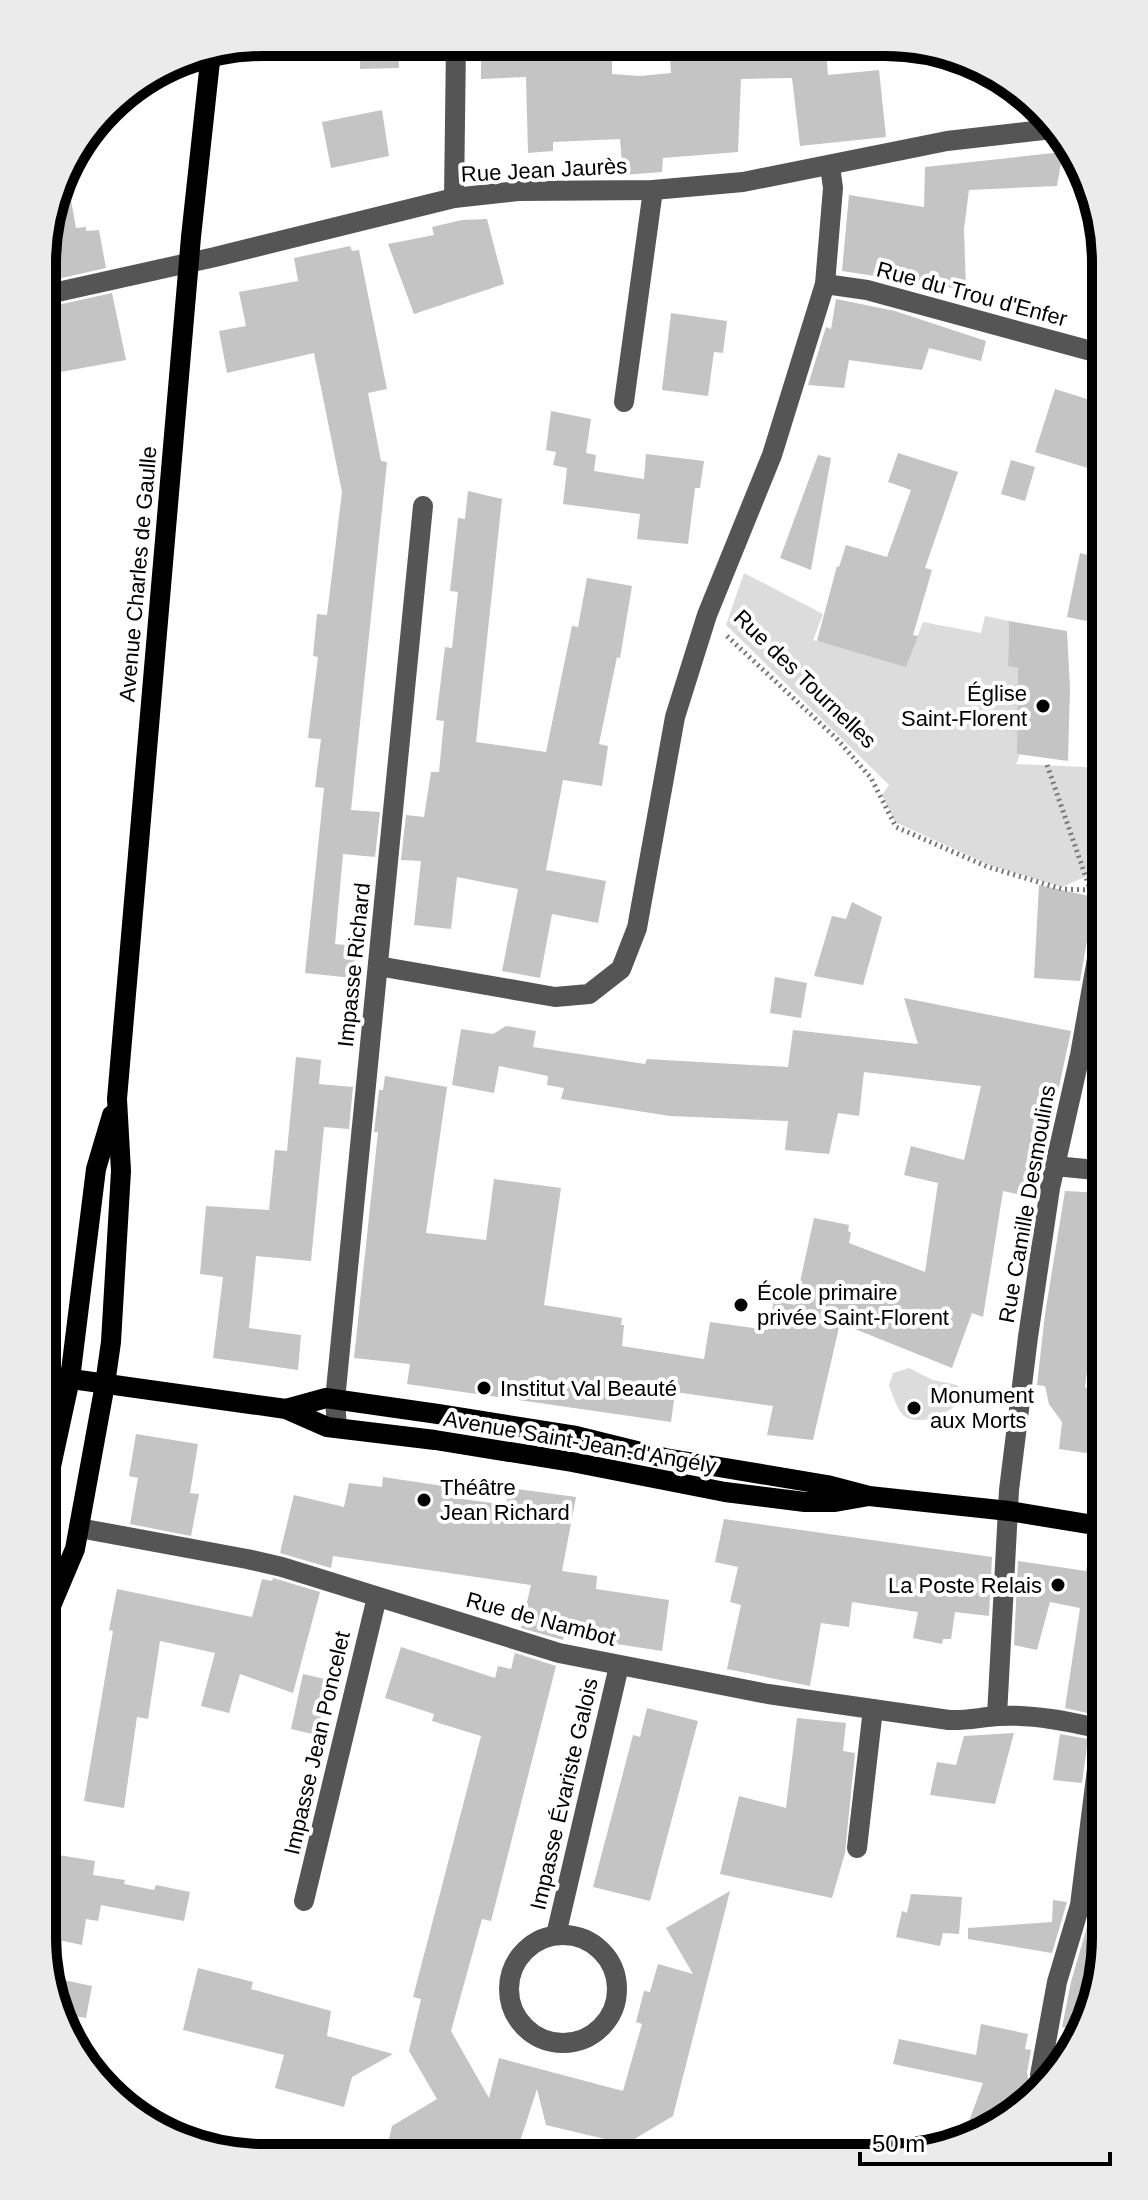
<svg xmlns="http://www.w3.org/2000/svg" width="1148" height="2200" font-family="Helvetica,sans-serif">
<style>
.green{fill:#dcdcdc}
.building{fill:#c4c4c4}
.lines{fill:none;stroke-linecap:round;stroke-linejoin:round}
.path{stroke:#777;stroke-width:5;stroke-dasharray:2 4;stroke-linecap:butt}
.minor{stroke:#555;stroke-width:20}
.major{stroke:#000;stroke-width:20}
.poi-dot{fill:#000;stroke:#fff;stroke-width:3}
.labels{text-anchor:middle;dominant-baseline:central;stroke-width:8;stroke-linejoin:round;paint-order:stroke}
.street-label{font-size:22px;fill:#000;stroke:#fff}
.poi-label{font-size:22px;fill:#000;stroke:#fff;text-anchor:start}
.rim{fill:none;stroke:#000;stroke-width:10}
</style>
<rect width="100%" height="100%" fill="#fff"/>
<g class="green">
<path d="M744,573L823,614L813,640L906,666L923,622L981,633L985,616L1009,621L1008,665L1018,668L1019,757L1016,764L1106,768V868L1062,887L989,865L895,822L882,795L889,785L726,625Z"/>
<path d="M909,1368L933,1380L957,1385L964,1397C953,1412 922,1428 904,1416C897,1410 893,1395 889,1386L893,1373Z"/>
</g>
<g class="building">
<path d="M360,43H398L399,68L360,69Z"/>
<path d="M481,43L561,44V55L612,52V74L640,76L671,73L669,45H800V52L826,49L828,75L879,70L886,137L800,146L792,78L741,79L738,152L663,158L662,172L623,175L620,139L553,142V151L528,153L526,77L481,79Z"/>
<path d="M382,110L389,156L331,168L322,122Z"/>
<path d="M1063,152L1057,186L969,190L964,229L966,290L842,271L849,195L924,207L925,167Z"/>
<path d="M65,166L76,228L86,227V231L99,230L106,268L44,282V235Z"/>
<path d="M487,219L504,284L414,314L388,244L434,235L432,227L462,220Z"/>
<path d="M350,246L352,251L359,250L387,389L368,393L381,461L387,462L351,810L380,812L375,857L343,854L335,944L357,946L353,978L305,973L324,788L315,787L321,739L308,738L318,657L313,656L317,614L327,615L342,492L314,353L227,373L219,331L246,326L239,292L298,281L294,258Z"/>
<path d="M112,293L126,360L44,375V308Z"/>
<path d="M836,299L895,311L986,341L981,361L929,348L922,370L849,360L844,388L808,385L826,327L831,329Z"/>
<path d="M671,313L727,321L723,353L714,352L708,396L662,390Z"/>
<path d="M1055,389L1106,405L1088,468L1035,452Z"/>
<path d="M551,411L591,419L586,453L596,455L594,471L644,479L646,454L704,461L700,488H695L688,544L637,539L640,514L563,504L567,468L553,465L556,452L546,450Z"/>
<path d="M898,453L958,472L925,568L932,570L913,635L918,636L906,667L817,641L837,566L839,567L846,545L887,557L911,490L888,482Z"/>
<path d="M818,455L831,458L811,570L780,558Z"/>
<path d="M1011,460L1035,467L1025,501L1001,494Z"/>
<path d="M468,491L502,499L476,742L546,752L572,626L578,627L587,578L632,586L620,658L617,657L599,744L608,746L602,786L563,780L546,870L606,881L598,923L552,914L540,978L502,971L518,889L457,877L451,929L414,925L421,861L401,860L406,815L424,817L431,772H439L444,721L436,720L445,647L452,648L458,592L450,591L458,518L465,519Z"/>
<path d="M1080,553L1106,559V625L1067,617Z"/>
<path d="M1009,621L1067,631L1070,688L1068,761L1017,754L1018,668L1008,666Z"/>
<path d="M1039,885L1098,898L1093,906L1080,981L1034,978Z"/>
<path d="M852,902L882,917L863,985L814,976L832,916L846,919Z"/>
<path d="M775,977L807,983L801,1018L770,1013Z"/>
<path d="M904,998L1071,1031L1035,1198L1003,1191L983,1317L972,1313L952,1368L840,1323L813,1440L767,1435L773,1406L675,1392L671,1422L407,1384L410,1364L354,1358L378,1132H374L379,1090H383L385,1076L447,1087L426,1233L486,1240L494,1179L561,1188L544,1305L622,1318L621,1325H624L622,1346L704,1359L710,1322L768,1330L774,1300L795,1305L814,1218L849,1225L848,1231L851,1233L849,1243L925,1272L938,1183L904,1175L911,1146L964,1160L981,1086L864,1072L859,1116L838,1113L829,1154L785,1150L788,1121L670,1116L561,1099L564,1088L547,1085L548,1076L499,1066L494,1093L452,1085L461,1029L493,1034L506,1026L536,1031L533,1047L645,1064L647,1059L788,1067L793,1030L918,1044Z"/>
<path d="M296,1057L321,1060L319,1084L353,1087L349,1129L324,1127L311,1261L256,1256L249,1328L301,1335L298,1370L213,1358L223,1277L200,1274L206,1206L269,1210L275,1150L287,1151Z"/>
<path d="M1065,1191L1106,1193V1230H1099L1093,1292L1096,1294L1085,1388L1106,1390V1456L1059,1449L1062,1422L1049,1404L1045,1386L1037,1385L1045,1314Z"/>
<path d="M136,1434L198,1444L190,1493L199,1494L191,1536L130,1524L138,1478L129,1476Z"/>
<path d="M383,1477L450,1487L448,1497L506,1505L510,1488L576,1497L562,1571L597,1576L596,1589L669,1600L662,1651L564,1636L563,1640L521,1628L531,1585L333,1556L331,1568L280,1553L294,1495L344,1507L349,1483L382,1487Z"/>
<path d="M724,1519L992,1557L989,1616L955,1612L951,1639H943L942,1644L913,1638L918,1612L852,1602L849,1627L821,1623L810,1686L727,1669L741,1605L730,1602L738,1567L715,1562Z"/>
<path d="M1090,1545L1106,1546V1657L1094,1705H1106V1717L1065,1708L1080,1608L1050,1602L1037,1650L1014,1645L1018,1561L1086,1571Z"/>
<path d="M273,1578L320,1592L293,1693L240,1674L229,1713L201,1706L215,1653L160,1641L148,1719L137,1717L124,1808L84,1801L113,1631L109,1630L117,1589L252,1617L262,1579L272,1581Z"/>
<path d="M401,1647L495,1678L498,1666L511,1669L515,1653L556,1666L491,1921L482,1919L451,2031L489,2098L499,2058L623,2091L642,2024L636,2022L644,1991L650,1992L658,1964L693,1974L666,1928L730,1891L673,2116L626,2144L546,2125L537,2089L515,2157L385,2156L392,2126L437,2099L409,2051L421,1999L413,1997L481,1736L432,1721L434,1714L385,1698Z"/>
<path d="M303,1674L329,1680L317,1735L291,1729Z"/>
<path d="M647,1708L698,1721L650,1901L593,1887L633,1735L640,1737Z"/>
<path d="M797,1718L846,1723L843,1751L855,1753L845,1853L832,1898L720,1874L739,1796L786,1808Z"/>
<path d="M1014,1733L995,1804L930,1795L937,1762L956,1765L964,1736Z"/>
<path d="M1060,1734L1088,1739L1082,1783L1053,1780Z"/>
<path d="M59,1855L95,1861L93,1875L125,1880L124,1884L154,1890L156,1885L190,1892L184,1921L101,1905L98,1921L86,1919L82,1945L44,1937Z"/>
<path d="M911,1894L962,1897L959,1934L943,1933L940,1946L896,1937L902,1911L907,1913Z"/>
<path d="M1053,1900L1067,1902L1052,1953L968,1939V1928L1052,1922Z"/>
<path d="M1093,1906L1106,1908L1105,1952L1076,2030L1062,2027L1071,1982Z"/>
<path d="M198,1968L253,1982L251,1989L331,2011L327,2036L393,2054L352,2077L344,2107L275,2088L284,2055L183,2030Z"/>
<path d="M49,1977L92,1986L86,2018L57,2013L54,2007Z"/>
<path d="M981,2024L1028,2034L1025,2049L1031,2050L1027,2073L1029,2082L1026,2096L961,2143L983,2083L893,2064L899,2039L976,2055Z"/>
</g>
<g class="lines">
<g class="path">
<path d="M727,636L837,739L871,778L896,827L988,867L1062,889L1089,890"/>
<path d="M1047,765L1090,889"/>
<path d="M43,1315L51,1306"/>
</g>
<g class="minor">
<path d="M454,198L456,43"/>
<path d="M825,284L867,290L1106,355"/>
<path d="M44,295L215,257L454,198L518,191L653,190L743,182L947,141L1052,129"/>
<path d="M624,402L653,190"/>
<path d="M378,966L555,997L589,994L621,969L637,928L675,717L707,615L772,455L825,284L833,188L830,166"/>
<path d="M1055,1166L1106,1171"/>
<path d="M337,1428L335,1400L423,506"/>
<path d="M79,1528L247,1559L282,1567L559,1653L768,1694L949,1720C966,1721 981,1717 999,1716C1034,1714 1071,1722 1106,1730"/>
<path d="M997,1716L1009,1490L1028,1337L1050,1188L1080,1055L1106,908"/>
<path d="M857,1848L873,1709"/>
<path d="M304,1901L377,1597"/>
<circle cx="563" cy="1989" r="54"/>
<path d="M556,1935L619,1666"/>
<path d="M1040,2075L1057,1982L1080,1905L1102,1729"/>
</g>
<g class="major">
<path d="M43,1375L286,1409L327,1427L435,1440L572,1462L725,1492L805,1502H835L869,1496"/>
<path d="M286,1409L326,1398L438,1414L576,1436L665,1458L827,1485L869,1496L1009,1511L1106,1527"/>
<path d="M42,1508L70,1379L96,1169L112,1115"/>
<path d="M42,1633L45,1620L75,1549L105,1384L111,1342L121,1171L117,1099L191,237L211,52"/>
</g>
</g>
<g class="poi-dot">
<circle cx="1043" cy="706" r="8"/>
<circle cx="741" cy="1305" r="8"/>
<circle cx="484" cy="1388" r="8"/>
<circle cx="914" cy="1408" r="8"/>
<circle cx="424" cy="1500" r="8"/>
<circle cx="1058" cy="1585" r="8"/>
</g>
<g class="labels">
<g class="street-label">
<text transform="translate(544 170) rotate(-3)">Rue Jean Jaurès</text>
<text transform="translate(972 294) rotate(15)">Rue du Trou d'Enfer</text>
<text transform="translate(138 574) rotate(-85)">Avenue Charles de Gaulle</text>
<text transform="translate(805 679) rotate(44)">Rue des Tournelles</text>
<text transform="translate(354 965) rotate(-84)">Impasse Richard</text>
<text transform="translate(1027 1204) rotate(-80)">Rue Camille Desmoulins</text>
<text transform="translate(580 1442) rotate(10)">Avenue Saint-Jean-d'Angély</text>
<text transform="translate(541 1619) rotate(15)">Rue de Nambot</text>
<text transform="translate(317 1743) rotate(-77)">Impasse Jean Poncelet</text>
<text transform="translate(564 1794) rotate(-77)">Impasse Évariste Galois</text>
</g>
<g class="poi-label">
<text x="1027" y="693" text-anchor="end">Église<tspan x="1027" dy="25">Saint-Florent</tspan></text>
<text x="757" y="1292">École primaire<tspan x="757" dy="25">privée Saint-Florent</tspan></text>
<text x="500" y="1388">Institut Val Beauté</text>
<text x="930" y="1395">Monument<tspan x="930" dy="25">aux Morts</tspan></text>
<text x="440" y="1487">Théâtre<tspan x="440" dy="25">Jean Richard</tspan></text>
<text x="1042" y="1585" text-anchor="end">La Poste Relais</text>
</g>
</g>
<path d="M0 0H1148V2200H0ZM263 56H885A207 207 0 0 1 1092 263V1937A207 207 0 0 1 885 2144H263A207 207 0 0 1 56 1937V263A207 207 0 0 1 263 56Z" fill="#ebebeb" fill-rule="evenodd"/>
<path class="rim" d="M263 56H885A207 207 0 0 1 1092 263V1937A207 207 0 0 1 885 2144H263A207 207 0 0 1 56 1937V263A207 207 0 0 1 263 56Z"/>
<path d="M860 2152v12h250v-12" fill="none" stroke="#000000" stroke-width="4"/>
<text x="872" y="2152" font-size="24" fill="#000000" stroke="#ffffff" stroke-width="6" paint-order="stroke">50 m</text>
</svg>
